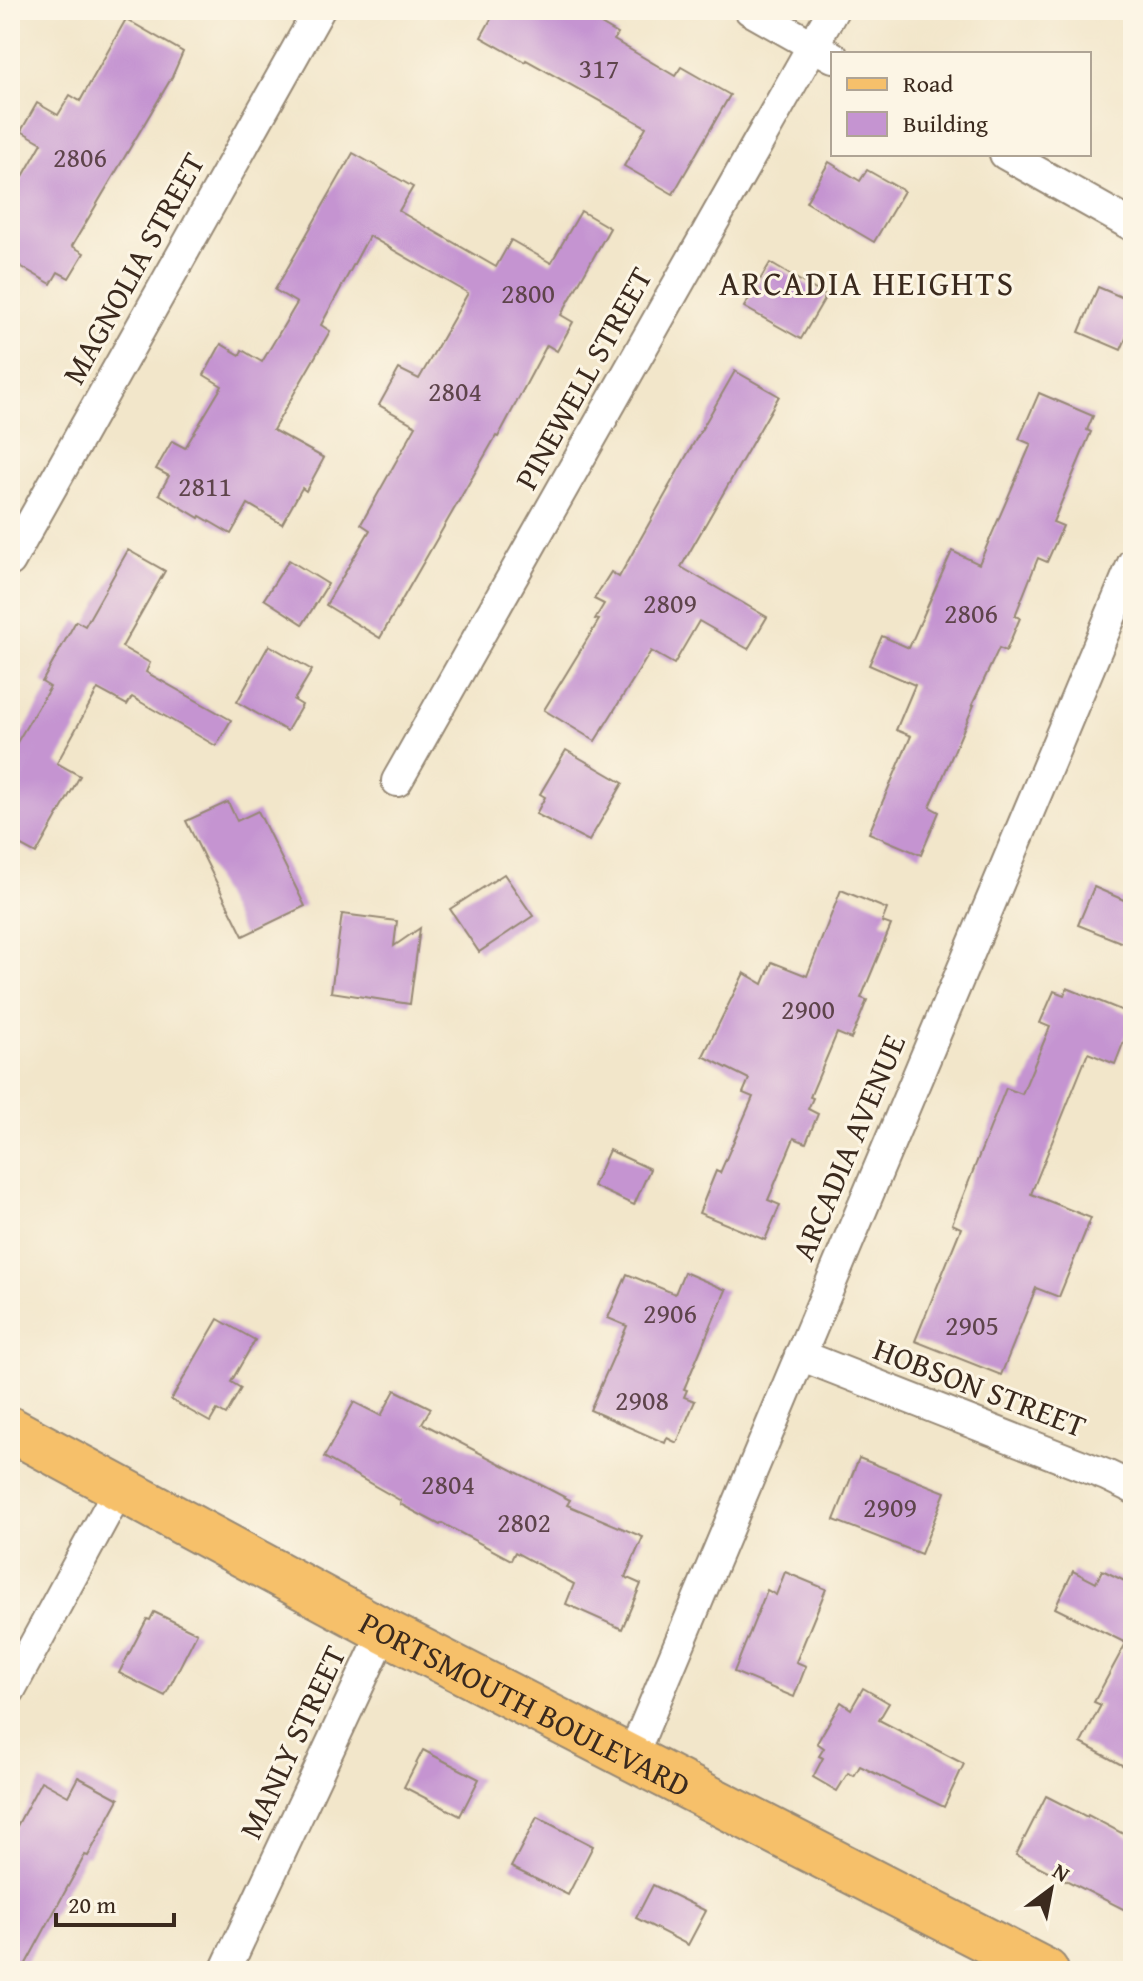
<svg xmlns="http://www.w3.org/2000/svg" width="1143" height="1981" font-family="'Gentium Book Plus',serif">
<style>
.building{fill:#c594d1}
.lines{fill:none;stroke-linecap:round;stroke-linejoin:round}
.minor-casing{stroke:#968874;stroke-width:34}
.primary-casing{stroke:#968874;stroke-width:48}
.minor{stroke:#fff;stroke-width:30}
.primary{stroke:#f6c06b;stroke-width:44}
.labels{text-anchor:middle;dominant-baseline:central;stroke-width:6;stroke-linejoin:round;paint-order:stroke}
.number-label{font-size:28px;fill:#5e444b}
.street-label{font-size:32px;fill:#3b2a1e;stroke:#fcf5e5}
.neighbourhood-label{font-size:34px;letter-spacing:2px;fill:#3b2a1e;stroke:#fcf5e5}
</style>
<rect width="100%" height="100%" fill="#fcf5e5"/>
<filter id="ink" filterUnits="userSpaceOnUse"><feTurbulence type="fractalNoise" baseFrequency=".0125" numOctaves="2"/><feDisplacementMap in="SourceGraphic" scale="16" xChannelSelector="R" yChannelSelector="G"/><feConvolveMatrix kernelMatrix="1 2 1 2 8 2 1 2 1" color-interpolation-filters="sRGB"/></filter>
<filter id="wash" filterUnits="userSpaceOnUse"><feTurbulence type="fractalNoise" baseFrequency=".006" numOctaves="4" result="noise"/><feDisplacementMap in="SourceGraphic" scale="32" xChannelSelector="R" yChannelSelector="G"/><feGaussianBlur stdDeviation="1.8" result="paint"/><feColorMatrix in="noise" values="0 0 0 0 0 0 0 0 0 0 0 0 0 0 0 0 0 1.4 0 .05"/><feComposite in="paint" operator="in"/></filter>
<g filter="url(#wash)">
<rect width="100%" height="100%" fill="#f2e6ca"/>
<g id="blocks">
<g class="building">
<path d="M496,10H577L618,34L614,40L675,76L681,67L730,95L673,194L624,166L646,127L526,60L525,62L481,37Z"/>
<path d="M126,19L183,52L172,77L72,246L84,253L69,278L58,272L51,284L10,260V199L42,143L21,131L37,103L58,115L70,95L80,101Z"/>
<path d="M353,153L413,187L399,211L496,267L511,240L551,263L581,211L610,228L561,315L573,322L557,351L547,345L498,437L496,436L380,638L326,605L370,530L361,524L416,426L379,405L399,369L419,379L468,293L369,236L321,325L330,331L273,430L324,458L306,491L302,488L282,524L248,504L231,534L200,516L199,518L159,494L169,476L156,469L172,441L185,448L222,386L204,375L221,344L240,355L242,350L262,362L297,303L275,290Z"/>
<path d="M829,162L860,181L867,170L904,191L874,242L806,202Z"/>
<path d="M770,263L826,296L801,339L744,307Z"/>
<path d="M1098,287L1133,302V322L1121,350L1079,332Z"/>
<path d="M735,371L779,396L681,567L767,617L748,649L699,621L674,664L651,651L595,741L544,710L599,620L595,619L604,604L594,599L611,572L619,577L669,488H668Z"/>
<path d="M1039,393L1093,416L1087,430L1091,432L1053,522L1063,526L1047,562L1038,558L1015,616L1020,618L1006,651L999,648L972,705H974L930,807L939,812L921,855L869,833L911,736L896,730L915,685L869,665L882,636L909,648L952,551L979,564L1031,444L1019,439Z"/>
<path d="M128,550L165,571L122,647L150,663L146,672L231,720L216,746L132,697L127,705L98,689L57,763L80,776L36,854L10,840V754L50,687L42,682L76,621L85,626Z"/>
<path d="M289,560L328,584L303,624L264,599Z"/>
<path d="M269,645L312,670L294,700L302,705L287,731L237,702Z"/>
<path d="M566,750L623,783L589,841L536,814L545,797L540,794Z"/>
<path d="M228,802L237,821L258,811L305,906L243,936L186,821Z"/>
<path d="M504,874L533,916L479,952L450,909Z"/>
<path d="M1094,887L1133,904V947L1078,925Z"/>
<path d="M841,890L887,909L882,922L891,925L861,998L867,1000L851,1039L837,1033L810,1097L813,1098L808,1109L818,1114L806,1143L794,1138L768,1200L780,1205L765,1240L699,1213L716,1171L720,1173L753,1097L743,1093L749,1079L703,1056L744,973L763,984L772,962L807,976Z"/>
<path d="M342,914L397,921L394,946L420,928L410,1004L331,992Z"/>
<path d="M1067,988L1133,1015V1018L1115,1064L1088,1053L1031,1194L1091,1218L1059,1297L1036,1288L1001,1375L915,1341L961,1228L952,1224L1006,1088L1022,1094L1050,1027L1040,1023L1054,991L1064,995Z"/>
<path d="M609,1150L650,1169L634,1205L593,1186Z"/>
<path d="M684,1272L726,1290L684,1389L687,1390L684,1397L695,1401L677,1443L667,1438L665,1443L590,1410L627,1326L608,1318L627,1274L675,1294Z"/>
<path d="M218,1319L255,1340L231,1382L241,1388L226,1415L217,1410L210,1422L171,1400Z"/>
<path d="M395,1390L431,1408L422,1423L570,1500L567,1505L643,1537L625,1577L641,1584L622,1629L566,1604L574,1584L515,1552L511,1560L442,1523L440,1525L400,1504L401,1501L324,1457L354,1402L381,1416Z"/>
<path d="M859,1458L945,1492L921,1554L834,1520Z"/>
<path d="M1102,1570L1133,1585V1771L1081,1743L1101,1705L1094,1702L1126,1643L1055,1608L1073,1571L1096,1583Z"/>
<path d="M785,1572L826,1589L796,1662L806,1666L794,1697L734,1672L767,1590L776,1595Z"/>
<path d="M154,1612L197,1633L165,1696L119,1673L147,1619L150,1620Z"/>
<path d="M863,1688L889,1703L879,1720L964,1764L944,1807L860,1766L854,1776L848,1773L837,1791L813,1777L823,1758L819,1756L824,1748L817,1743L841,1702L851,1709Z"/>
<path d="M423,1750L479,1779L460,1816L404,1787Z"/>
<path d="M78,1777L119,1799L88,1856L85,1855L22,1971H10V1839L41,1781L68,1796Z"/>
<path d="M1046,1796L1087,1817L1088,1815L1133,1839V1914L1016,1855Z"/>
<path d="M537,1817L593,1846L568,1895L511,1867Z"/>
<path d="M653,1885L706,1911L688,1945L636,1918Z"/>
</g>
</g>
</g>
<g filter="url(#ink)">
<use href="#blocks" fill-opacity="0" stroke="#968874" stroke-width="2"/>
<g class="lines">
<defs>
<g id="minor">
<path d="M750,10L833,57"/>
<path d="M1005,154L1133,226"/>
<path d="M10,561L319,10"/>
<path d="M397,781L833,10"/>
<path d="M800,1355L1106,1475L1133,1488"/>
<path d="M10,1690L119,1489"/>
<path d="M631,1759L1133,563"/>
<path d="M225,1971L384,1631"/>
</g>
<g id="primary">
<path id="s1" d="M10,1429L384,1631L1046,1971"/>
</g>
</defs>
<use href="#minor" class="minor-casing"/>
<use href="#primary" class="primary-casing"/>
<use href="#minor" class="minor"/>
<use href="#primary" class="primary"/>
</g>
</g>
<g class="labels">
<g class="number-label">
<text x="599" y="67">317</text>
<text x="80" y="156">2806</text>
<text x="528" y="292">2800</text>
<text x="455" y="390">2804</text>
<text x="205" y="485">2811</text>
<text x="670" y="602">2809</text>
<text x="971" y="612">2806</text>
<text x="808" y="1008">2900</text>
<text x="670" y="1312">2906</text>
<text x="972" y="1324">2905</text>
<text x="642" y="1399">2908</text>
<text x="448" y="1483">2804</text>
<text x="890" y="1506">2909</text>
<text x="524" y="1521">2802</text>
</g>
<g class="street-label">
<text transform="translate(133 268) rotate(-61)">MAGNOLIA STREET</text>
<text transform="translate(583 378) rotate(-61)">PINEWELL STREET</text>
<text transform="translate(848 1147) rotate(-67)">ARCADIA AVENUE</text>
<text transform="translate(980 1387) rotate(21)">HOBSON STREET</text>
<text stroke="none"><textPath href="#s1" startOffset="584">PORTSMOUTH BOULEVARD</textPath></text>
<text transform="translate(292 1742) rotate(-65)">MANLY STREET</text>
</g>
<g class="neighbourhood-label">
<text x="867" y="282">ARCADIA HEIGHTS</text>
</g>
</g>
<rect width="1143" height="1981" fill="none" stroke="#fcf5e5" stroke-width="40"/>
<rect x="831" y="52" width="260" height="104" fill="#fcf5e5" stroke="#afa495" stroke-width="2"/>
<rect x="847" y="78" width="40" height="12" fill="#f6c06b" stroke="#afa495" stroke-width="2"/>
<text x="903" y="92" font-size="24" fill="#3b2a1e">Road</text>
<rect x="847" y="112" width="40" height="24" fill="#c594d1" stroke="#afa495" stroke-width="2"/>
<text x="903" y="132" font-size="24" fill="#3b2a1e">Building</text>
<g transform="translate(1051 1889) rotate(32)" stroke="#fcf5e5" stroke-width="6" paint-order="stroke">
<path d="M0-6L14 30L0 20L-14 30Z" fill="#3b2a1e"/>
<text y="-12" font-size="22" font-weight="bold" text-anchor="middle" fill="#3b2a1e">N</text>
</g>
<path d="M56 1913v12h118v-12" fill="none" stroke="#3b2a1e" stroke-width="4"/>
<text x="68" y="1913" font-size="24" fill="#3b2a1e" stroke="#fcf5e5" stroke-width="6" paint-order="stroke">20 m</text>
</svg>
